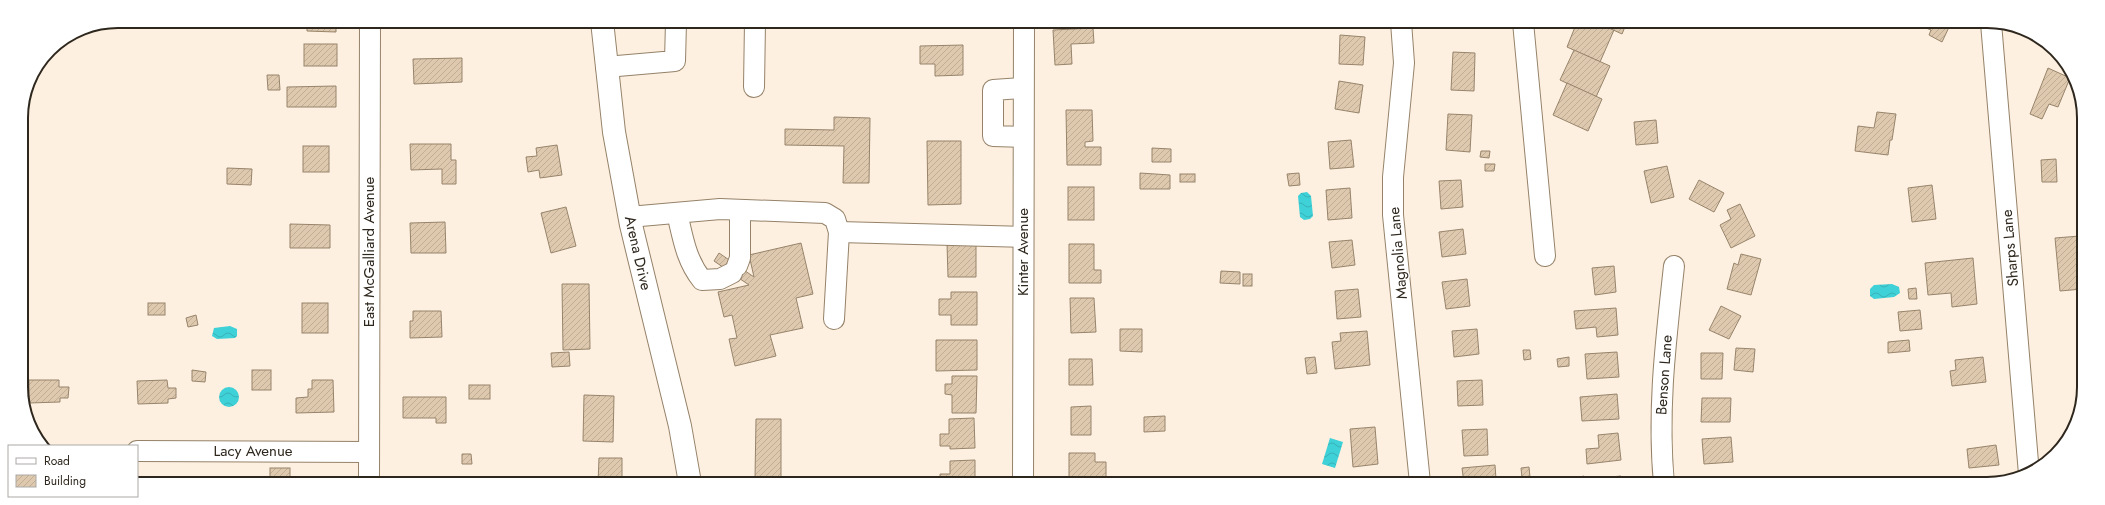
<svg xmlns="http://www.w3.org/2000/svg" width="2105" height="505" font-family="Jost,sans-serif">
<style>
.water{fill:url(#water-waves)}
.building{fill:url(#building-hatch);stroke:#97846b}
.lines{fill:none;stroke-linecap:round;stroke-linejoin:round}
.minor-casing{stroke:#958269;stroke-width:22}
.major-casing{stroke:#958269;stroke-width:24}
.minor{stroke:#fff;stroke-width:20}
.major{stroke:#fff;stroke-width:22}
.labels{text-anchor:middle;dominant-baseline:central;stroke-width:3;stroke-linejoin:round;paint-order:stroke}
.street-label{font-size:15px;fill:#2e271d;stroke:#fff}
.rim{fill:none;stroke:#2e271d;stroke-width:2}
</style>
<defs>
<pattern id="water-waves" width="16" height="10" patternUnits="userSpaceOnUse"><rect width="16" height="10" fill="#3ed1d7"/><path d="M0 5q4-4 8 0t8 0" fill="none" stroke="#37b3b8"/></pattern>
<pattern id="building-hatch" width="6" height="6" patternUnits="userSpaceOnUse"><rect width="6" height="6" fill="#dec9af"/><path d="M-1 1l2-2M0 6l6-6M5 7l2-2" fill="none" stroke="#bfad96"/></pattern>
</defs>
<rect width="100%" height="100%" fill="#fdf0e0"/>
<g class="water">
<path d="M1307,192L1311,196L1313,216L1310,219L1304,220L1300,217L1298,196L1301,193Z"/>
<path d="M1892,284L1899,287L1900,293L1894,297L1874,299L1870,296V289L1874,285Z"/>
<path d="M230,326L237,329V336L235,338L217,339L212,336L214,328Z"/>
<circle cx="229" cy="397" r="10"/>
<path d="M1330,438L1343,442L1335,468L1322,464Z"/>
</g>
<g class="building">
<path d="M307,21H336V32L307,31Z"/>
<path d="M413,21H486V23L413,26Z"/>
<path d="M1577,22H1596L1614,30L1600,62L1567,47Z"/>
<path d="M1596,22H1627L1622,34Z"/>
<path d="M1923,23H1951L1942,42L1929,35L1931,30L1921,26Z"/>
<path d="M1093,28L1094,43L1071,44L1072,64L1055,65L1053,30Z"/>
<path d="M1340,35L1365,37L1363,65L1339,64Z"/>
<rect x="304" y="44" width="33" height="22"/>
<path d="M963,45V75L935,76V64H920V46Z"/>
<path d="M1574,50L1610,66L1596,97L1560,80Z"/>
<path d="M1453,52L1475,53L1474,91L1451,90Z"/>
<path d="M462,58V82L414,84L413,59Z"/>
<path d="M2048,68L2070,78L2058,107L2049,104L2042,119L2030,114Z"/>
<path d="M267,75H279L280,90H268Z"/>
<path d="M1339,81L1363,85L1359,113L1335,109Z"/>
<path d="M1567,83L1602,99L1588,131L1553,115Z"/>
<path d="M336,86V107H287V87Z"/>
<path d="M1066,110H1092L1093,141L1085,142V147H1101V165H1067Z"/>
<path d="M1877,112L1896,114L1892,140H1890L1888,155L1855,151L1858,126L1874,128Z"/>
<path d="M1448,114L1472,115L1470,152L1446,150Z"/>
<path d="M834,117L870,118L869,183H843L844,146L785,145V129L834,130Z"/>
<path d="M1656,120L1658,143L1636,145L1634,122Z"/>
<path d="M1351,140L1354,167L1330,169L1328,142Z"/>
<path d="M927,141H961V204L928,205Z"/>
<path d="M410,144H451V160H456V184H442V169L411,170Z"/>
<path d="M557,145L562,175L540,178L539,170L528,172L526,157L537,156L536,148Z"/>
<rect x="303" y="146" width="26" height="26"/>
<path d="M1152,148L1171,149V162H1152Z"/>
<path d="M1481,151H1490L1489,158L1480,157Z"/>
<path d="M2056,159L2057,182H2042L2041,160Z"/>
<path d="M1485,164H1495L1494,171H1485Z"/>
<path d="M1667,166L1674,197L1651,203L1644,171Z"/>
<path d="M227,168L252,169L251,185L227,184Z"/>
<path d="M1140,173L1170,175V189H1140Z"/>
<path d="M1299,173L1300,185L1289,186L1287,174Z"/>
<rect x="1180" y="174" width="15" height="8"/>
<path d="M1461,180L1463,207L1441,209L1439,181Z"/>
<path d="M1699,180L1724,193L1714,212L1689,199Z"/>
<path d="M1932,185L1936,219L1912,222L1908,188Z"/>
<rect x="1068" y="187" width="26" height="33"/>
<path d="M1350,188L1352,218L1328,220L1326,190Z"/>
<path d="M1740,204L1755,236L1731,248L1720,225L1731,219L1727,210Z"/>
<path d="M566,207L576,246L551,253L541,213Z"/>
<path d="M445,222L446,253H411L410,223Z"/>
<path d="M290,224L330,225V248H290Z"/>
<path d="M1463,229L1466,254L1442,257L1439,232Z"/>
<path d="M2080,236L2082,289L2060,291L2055,238Z"/>
<path d="M1352,240L1355,265L1332,268L1329,242Z"/>
<path d="M801,243L813,294L796,298L803,328L770,335L776,356L735,366L729,339L737,338L732,315L724,317L718,292L749,285L714,261L719,253L754,277L749,255Z"/>
<path d="M947,243H976V277H948Z"/>
<path d="M1069,244H1094V270H1101V283H1069Z"/>
<path d="M1741,254L1761,259L1751,295L1727,289L1734,263L1738,265Z"/>
<path d="M1973,258L1977,304L1952,307L1951,293L1928,295L1925,263Z"/>
<path d="M1614,266L1616,292L1595,295L1592,268Z"/>
<path d="M1221,271L1240,272V284L1220,283Z"/>
<rect x="1243" y="274" width="9" height="12"/>
<path d="M1467,279L1470,306L1446,309L1442,282Z"/>
<path d="M562,284H589L590,349L563,350Z"/>
<path d="M1916,288L1917,299H1909L1908,289Z"/>
<path d="M1358,289L1361,317L1337,319L1335,291Z"/>
<path d="M951,292H977V325H951V315H939V299H951Z"/>
<path d="M1070,298H1094L1096,332L1071,333Z"/>
<rect x="148" y="303" width="17" height="12"/>
<rect x="302" y="303" width="26" height="30"/>
<path d="M1721,306L1741,316L1729,339L1709,330Z"/>
<path d="M1616,308L1618,335L1597,337L1596,327L1576,329L1574,311Z"/>
<path d="M1920,310L1922,329L1900,331L1898,312Z"/>
<path d="M413,311H441L442,337L410,338V321H413Z"/>
<path d="M196,315L198,325L188,327L186,318Z"/>
<path d="M1120,329H1142V352L1120,351Z"/>
<path d="M1477,329L1479,354L1454,357L1452,331Z"/>
<path d="M1367,331L1370,365L1335,369L1332,342L1341,341L1340,333Z"/>
<path d="M936,340H977V370L936,371Z"/>
<path d="M1909,340L1910,351L1888,353V342Z"/>
<path d="M1736,348L1755,349L1753,372L1734,370Z"/>
<path d="M1523,350H1530L1531,359L1524,360Z"/>
<path d="M569,352L570,366L552,367L551,353Z"/>
<path d="M1617,352L1619,377L1587,379L1585,354Z"/>
<path d="M1701,353H1723L1722,379H1701Z"/>
<path d="M1315,357L1317,373L1307,374L1305,358Z"/>
<path d="M1569,357V366L1558,367L1557,359Z"/>
<path d="M1983,357L1986,382L1952,386L1950,371L1956,370L1955,360Z"/>
<path d="M1069,359H1092L1093,385H1069Z"/>
<path d="M192,370L206,372L205,382L192,381Z"/>
<rect x="252" y="370" width="19" height="20"/>
<path d="M952,376H977L976,413H952V395L945,394V384H952Z"/>
<path d="M29,380H59V387H69L68,398H60V402L29,403Z"/>
<path d="M167,380L168,388H176V398L168,399V403L138,404L137,381Z"/>
<path d="M312,380H333L334,412L296,413V398L308,397V389H312Z"/>
<path d="M1482,380L1483,405L1458,406L1457,381Z"/>
<rect x="469" y="385" width="21" height="14"/>
<path d="M1617,394L1619,419L1582,421L1580,397Z"/>
<path d="M584,395L614,396L613,442L583,441Z"/>
<path d="M403,397H446V423H436V418H403Z"/>
<path d="M1702,398H1731L1730,422H1701Z"/>
<path d="M2082,404V406L2076,421L2075,405Z"/>
<path d="M1091,406V435H1071V407Z"/>
<path d="M1165,416V431L1144,432V417Z"/>
<path d="M974,418L975,448L950,449V446H940V434H949V419Z"/>
<path d="M756,419H781V478H755Z"/>
<path d="M1375,427L1378,464L1353,467L1350,429Z"/>
<path d="M1487,429L1488,455L1464,456L1462,430Z"/>
<path d="M1618,433L1621,460L1587,464L1586,449L1599,448L1598,435Z"/>
<path d="M1731,437L1733,462L1704,464L1702,439Z"/>
<path d="M1996,445L1999,465L1969,468L1967,449Z"/>
<path d="M1069,453H1095V462H1106V478H1087L1088,483H1069Z"/>
<path d="M462,454H471L472,464H462Z"/>
<path d="M599,458H622V483H598Z"/>
<path d="M975,460V483H940V474H950V461Z"/>
<path d="M1495,465L1496,479L1488,480V483H1464L1462,468Z"/>
<path d="M1529,467L1530,477L1522,478L1521,468Z"/>
<rect x="270" y="468" width="20" height="14"/>
<path d="M1584,476L1585,483H1577L1576,478Z"/>
<path d="M1621,476L1622,483H1602L1601,478Z"/>
<path d="M466,477L467,482H403V478Z"/>
<path d="M1375,477L1376,483H1351V480Z"/>
<path d="M1725,478V484H1705V480Z"/>
<rect x="296" y="480" width="39" height="2"/>
</g>
<g class="lines">
<defs>
<g id="minor">
<path d="M1401,22L1404,63L1393,177V215L1420,483"/>
<path d="M1523,22L1545,256"/>
<path d="M1991,23L2029,474"/>
<path d="M606,67L675,61L676,22"/>
<path d="M754,87L755,22"/>
<path d="M1023,137L993,136V90L1023,88"/>
<path d="M677,213C683,238 686,260 702,280L720,279L732,273"/>
<path d="M629,217L720,209L825,213L835,219L839,232L834,319"/>
<path d="M839,232L1023,237"/>
<path d="M737,266L740,258V210"/>
<path d="M137,451L369,452"/>
<path d="M369,482L370,21"/>
<path d="M1023,483L1024,22"/>
<path d="M1664,484C1657,409 1666,340 1674,266"/>
</g>
<path id="major" d="M602,21L614,132L631,225L680,426L690,483"/>
</defs>
<use href="#minor" class="minor-casing"/>
<use href="#major" class="major-casing"/>
<use href="#minor" class="minor"/>
<use href="#major" class="major"/>
</g>
<g class="labels">
<g class="street-label">
<text transform="translate(2010 248) rotate(-95)">Sharps Lane</text>
<text transform="translate(369 252) rotate(-90)">East McGalliard Avenue</text>
<text transform="translate(1023 252) rotate(-90)">Kinter Avenue</text>
<text transform="translate(638 253) rotate(77)">Arena Drive</text>
<text transform="translate(1398 253) rotate(-95)">Magnolia Lane</text>
<text transform="translate(1664 375) rotate(-86)">Benson Lane</text>
<text x="253" y="451">Lacy Avenue</text>
</g>
</g>
<path d="M0 0H2105V505H0ZM118 28H1987A90 90 0 0 1 2077 118V387A90 90 0 0 1 1987 477H118A90 90 0 0 1 28 387V118A90 90 0 0 1 118 28Z" fill="#fff" fill-rule="evenodd"/>
<path class="rim" d="M118 28H1987A90 90 0 0 1 2077 118V387A90 90 0 0 1 1987 477H118A90 90 0 0 1 28 387V118A90 90 0 0 1 118 28Z"/>
<rect x="8" y="445" width="130" height="52" fill="#ffffff" stroke="#aba9a5"/>
<rect x="16" y="458" width="20" height="6" fill="#ffffff" stroke="#aba9a5"/>
<text x="44" y="465" font-size="12" fill="#2e271d">Road</text>
<rect x="16" y="475" width="20" height="12" fill="url(#building-hatch)" stroke="#aba9a5"/>
<text x="44" y="485" font-size="12" fill="#2e271d">Building</text>
</svg>
